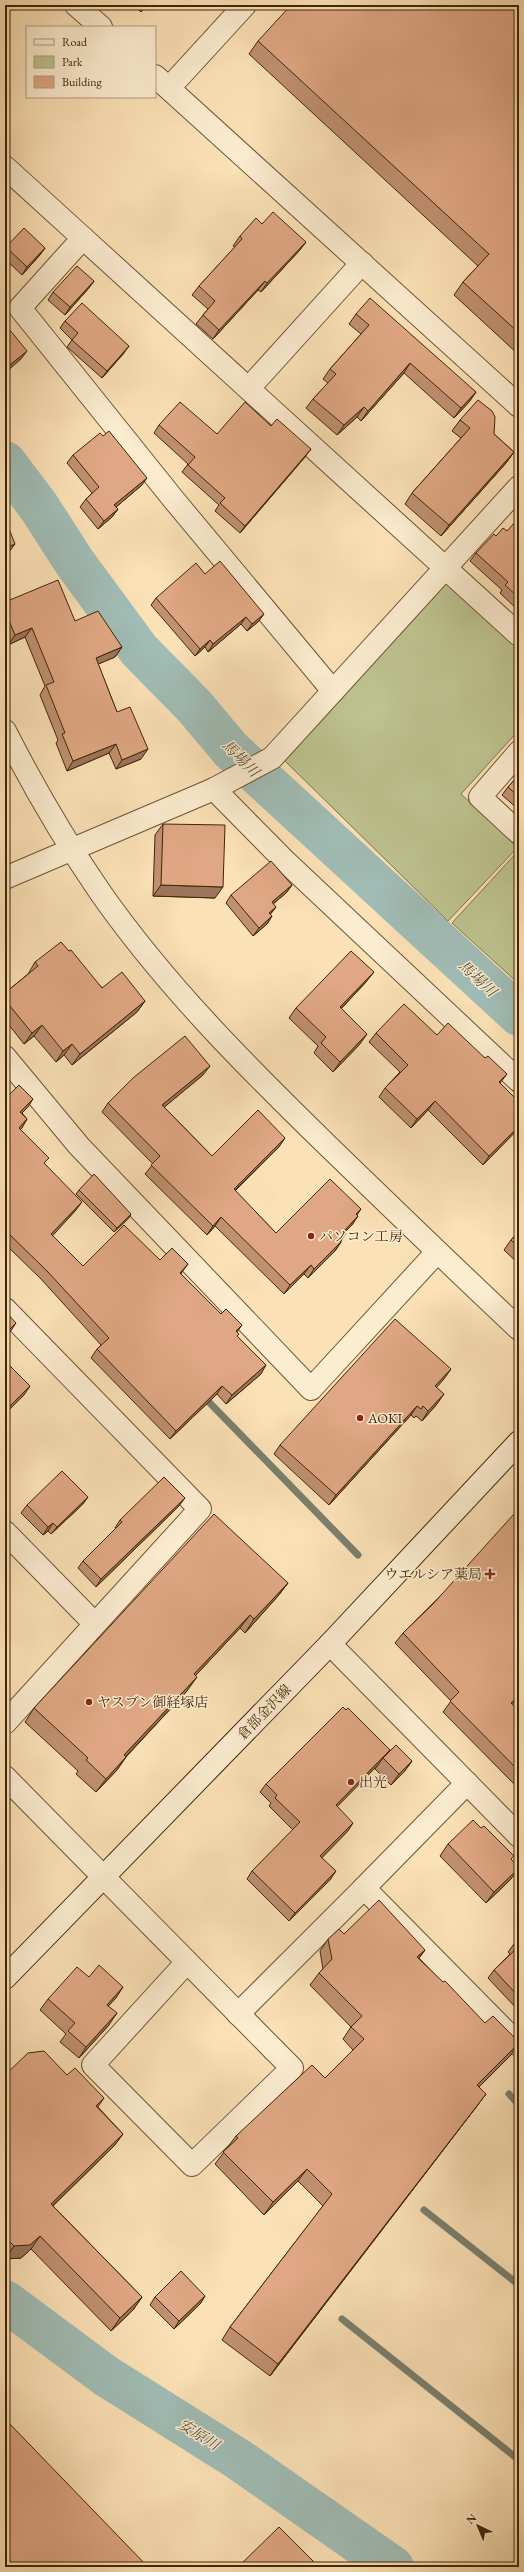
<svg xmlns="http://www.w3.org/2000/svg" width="524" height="2572" font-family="'EB Garamond','Noto Serif JP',serif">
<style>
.green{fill:#bdc38f;stroke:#7e744b}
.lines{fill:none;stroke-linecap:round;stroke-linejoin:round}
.stream{stroke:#7a806f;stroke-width:7}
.river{stroke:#a0bcb5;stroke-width:42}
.minor-casing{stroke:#6f5433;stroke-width:24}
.tertiary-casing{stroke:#6f5433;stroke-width:24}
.secondary-casing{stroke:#402507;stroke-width:24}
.minor{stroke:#fcecd0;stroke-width:22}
.tertiary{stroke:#fcecd0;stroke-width:22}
.secondary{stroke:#fcecd0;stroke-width:22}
.wall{fill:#c09071;stroke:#402507}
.shaded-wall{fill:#9c755c;stroke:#402507}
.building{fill:#dfa783;stroke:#402507}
.poi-dot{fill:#8f2418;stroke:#fcecd0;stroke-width:1.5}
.labels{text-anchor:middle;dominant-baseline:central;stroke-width:3;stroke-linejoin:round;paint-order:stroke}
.poi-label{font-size:14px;fill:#402507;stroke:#fcecd0;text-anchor:start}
.street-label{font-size:14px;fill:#402507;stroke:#fcecd0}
.water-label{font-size:15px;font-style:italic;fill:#5d523b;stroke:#fcecd0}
</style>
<rect width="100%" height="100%" fill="#fbe1b6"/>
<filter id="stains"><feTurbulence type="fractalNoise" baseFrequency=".005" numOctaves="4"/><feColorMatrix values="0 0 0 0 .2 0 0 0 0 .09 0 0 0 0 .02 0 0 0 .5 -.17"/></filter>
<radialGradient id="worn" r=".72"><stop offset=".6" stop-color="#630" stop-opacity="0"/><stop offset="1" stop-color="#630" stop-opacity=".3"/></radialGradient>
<g class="green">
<path d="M446,579L519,647V730L461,794L518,847L448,921L284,760Z"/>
<path d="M519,850V984L452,923Z"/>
</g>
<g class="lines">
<g class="stream">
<path d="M203,1396L358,1555"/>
<path d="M509,2094L519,2105"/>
<path d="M424,2210L519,2285"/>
<path d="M342,2319L519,2460"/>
</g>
<g class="river">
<path d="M5,462L39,507L75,563L139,650L194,706L231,750L519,1015"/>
<path d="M5,2301L106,2376L238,2459L393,2567"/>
</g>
<defs>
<g id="minor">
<path d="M169,88L245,5"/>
<path d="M5,167L83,238L20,308L174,500L333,691"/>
<path d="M83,238L519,635"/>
<path d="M249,388L362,263"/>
<path d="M519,752L480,797L519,833"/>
<path d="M214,789L284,860L519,1081"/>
<path d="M73,849L214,789L272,758L519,487"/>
<path d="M5,1057L79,1146L311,1389L437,1252"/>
<path d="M5,1309L200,1509L5,1723"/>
<path d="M5,1532L95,1624"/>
<path d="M330,1644L519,1836"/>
<path d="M364,1888L467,1783"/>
<path d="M187,1962L93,2065L192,2165L292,2068L274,2050"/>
<path d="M238,2014L364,1888L519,2045"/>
</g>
<g id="tertiary">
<path d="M76,5L101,27"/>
<path d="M155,76L519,406"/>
<path d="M5,731C33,786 65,841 100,892C165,985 245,1065 326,1144C390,1206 454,1268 519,1329"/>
<path d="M5,878L73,849"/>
<path d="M5,1777L274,2050"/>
</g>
<path id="secondary" d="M5,1978L330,1644L519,1442"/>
</defs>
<use href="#minor" class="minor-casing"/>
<use href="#tertiary" class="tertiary-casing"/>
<use href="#secondary" class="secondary-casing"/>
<use href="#minor" class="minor"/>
<use href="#tertiary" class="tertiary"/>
<use href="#secondary" class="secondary"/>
</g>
<g class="wall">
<path d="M133,5H147L141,12Z"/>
<path d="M519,5V355L454,295L463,282L478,266L249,54L258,41Z"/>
<path d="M262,224L306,242L299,251L261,292L258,290L213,339L196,324L203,315L208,309L192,295L199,286L235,247L233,246L240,236Z"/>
<path d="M6,247L45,248L39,256L22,275L5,259V249Z"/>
<path d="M94,281L88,289L65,315L48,300L53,292Z"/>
<path d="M356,314L476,392L469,402L454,418L404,373L361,421L357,417L337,435L306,408L313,399L328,383L323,379L330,369L361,334L349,324Z"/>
<path d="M65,321L124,353L102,378L67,347L72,340L60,328Z"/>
<path d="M460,420L494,434L514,452L506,463L441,536L405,504L412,493L461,438L452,431Z"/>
<path d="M159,425L217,434L305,457L240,533L215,511L219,505L182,472L188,464L154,433Z"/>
<path d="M73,455L142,485L116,507L118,509L112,517L98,529L80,507L86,499L92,493L67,463Z"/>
<path d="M519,524V611L500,593L502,590L470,561L476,553L507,531Z"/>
<path d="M205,574L259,621L247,631L241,624L208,652L205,647L195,656L151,605L156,598Z"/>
<path d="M5,602L75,621L122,647L115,657L98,664L117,712L141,759L116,769L109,753L67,771L56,743L58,740L40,695L45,686L25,637L8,645L5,637Z"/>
<path d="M519,775V814L517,812L519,810L502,795L508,787Z"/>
<path d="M163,824L215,898L153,896L155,835Z"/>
<path d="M292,885L286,893L273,904L276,907L270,914L272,916L267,924L253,936L226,903L231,895Z"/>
<path d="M69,951L102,988L145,1001L137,1012L72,1065L64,1055L56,1062L34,1036L24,1044L5,1020V993L28,974L35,962Z"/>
<path d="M366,982L341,1009L360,1044L333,1072L314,1053L318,1046L289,1018L296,1008Z"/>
<path d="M376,1033L437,1035L500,1084L519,1128L483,1165L428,1110L411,1128L379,1097L385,1088L400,1072L369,1042Z"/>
<path d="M203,1075L164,1107L212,1156L279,1147L235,1191L276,1233L361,1209L357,1215L352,1225L345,1232L341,1241V1242L335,1251L308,1278L304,1274L284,1294L215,1226L207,1235L145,1174L153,1164L102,1112L108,1103Z"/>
<path d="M5,1099L28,1107L22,1113L27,1119L20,1129L76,1210L52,1235L83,1266L160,1260L182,1272L181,1274L221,1314L242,1325L237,1332L239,1334L237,1336L261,1374L226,1404L217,1394L170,1439L91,1358L97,1349L101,1345L41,1279L5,1244Z"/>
<path d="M79,1190L129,1218L114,1232L76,1194Z"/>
<path d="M519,1231V1264L504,1250L511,1240Z"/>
<path d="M444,1379L436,1387L437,1404L422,1421L416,1416L414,1418L411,1415L329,1505L274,1454L280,1445Z"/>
<path d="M88,1497L82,1505L51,1534L48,1531L43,1535L21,1513L27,1505Z"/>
<path d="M179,1506L96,1587L78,1568L83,1561L116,1529L115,1528L120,1520Z"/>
<path d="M519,1518V1697L512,1704L519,1711V1789L443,1712L451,1701L395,1643L403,1633Z"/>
<path d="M288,1583L278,1596L245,1633L240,1628L195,1676L187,1691L126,1757L117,1770L96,1792L76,1774L78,1771L25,1722L34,1708Z"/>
<path d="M390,1750L412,1761L404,1772L391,1785L375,1769L378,1765L337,1806L348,1831L322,1857L330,1880L289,1921L247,1879L252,1871L293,1830L269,1806L271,1803L260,1792L266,1784Z"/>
<path d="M481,1828L511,1860V1879L486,1903L440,1856L448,1844Z"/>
<path d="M344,1934L425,1950L419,1958L511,2055L479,2086L477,2106L270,2376L222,2340L230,2327L323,2206L298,2181L264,2215L215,2164L236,2136L325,2078L353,2050L343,2039L351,2027L310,1985L319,1973L323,1969L320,1951L328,1939Z"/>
<path d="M519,1939V2009L518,2010L488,1978L494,1970L510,1954L508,1952L514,1944Z"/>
<path d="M89,1977L116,1998L108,2006L109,2025L79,2058L60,2042L66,2034L40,2010L48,1999Z"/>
<path d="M5,2075L98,2107L123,2134L114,2146L53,2206L142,2297L133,2310L111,2331L31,2249L21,2258L5,2259Z"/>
<path d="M205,2296L200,2304L174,2329L150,2305L155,2297Z"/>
</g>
<g class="shaded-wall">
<path d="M146,5H147L141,12Z"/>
<path d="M306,242L299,251L261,292L267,283Z"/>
<path d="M45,248L39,256L22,275L27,267Z"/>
<path d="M94,281L88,289L65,315L70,307Z"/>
<path d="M265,281L258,290L213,339L219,330Z"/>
<path d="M129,346L124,353L102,378L107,371Z"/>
<path d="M27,351L21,359L5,373V369Z"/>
<path d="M410,363L404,373L361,421L368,411Z"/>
<path d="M476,392L469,402L454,418L461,408Z"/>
<path d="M364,407L357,417L337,435L344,425Z"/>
<path d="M311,449L305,457L240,533L245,526Z"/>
<path d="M514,452L506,463L441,536L449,525Z"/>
<path d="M147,478L142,485L109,513L114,505Z"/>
<path d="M118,509L112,517L98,529L104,521Z"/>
<path d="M15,544L9,552L5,554V548Z"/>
<path d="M264,614L259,621L247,631L252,624Z"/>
<path d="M246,617L241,624L208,652L213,644Z"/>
<path d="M32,628L25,637L8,645L15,635Z"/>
<path d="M210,640L205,647L195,656L200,649Z"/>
<path d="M122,647L115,657L89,668L96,658Z"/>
<path d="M116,744L109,753L67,771L73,761Z"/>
<path d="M148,749L141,759L116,769L122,760Z"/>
<path d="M161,885L223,887L215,898L153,896Z"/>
<path d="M292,885L286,893L266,910L272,902Z"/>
<path d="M276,907L270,915L269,913Z"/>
<path d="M272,916L267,924L253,936L259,928Z"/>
<path d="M374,972L366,982L333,1017L340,1007Z"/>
<path d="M145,1001L137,1012L72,1065L80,1054Z"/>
<path d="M42,1025L34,1036L24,1044L32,1033Z"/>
<path d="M367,1034L360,1044L333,1072L340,1062Z"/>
<path d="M72,1044L64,1055L56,1062L63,1051Z"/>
<path d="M210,1066L203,1075L156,1114L162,1105Z"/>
<path d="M507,1074L500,1083L493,1091L499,1082Z"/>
<path d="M33,1099L28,1107L15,1120L20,1112Z"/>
<path d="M435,1101L428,1110L411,1128L417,1119Z"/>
<path d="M27,1119L22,1128L13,1136L19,1128Z"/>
<path d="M519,1126V1128L483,1165L489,1156Z"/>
<path d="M285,1138L279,1147L227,1198L234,1189Z"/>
<path d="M82,1202L76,1210L46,1243L51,1234Z"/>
<path d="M131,1214L129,1218L114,1232L117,1228Z"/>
<path d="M358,1216L352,1225L337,1240L344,1231Z"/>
<path d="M221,1217L215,1226L207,1235L213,1226Z"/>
<path d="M346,1233L340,1242L339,1240Z"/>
<path d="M341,1242L335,1251L308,1278L314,1269Z"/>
<path d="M188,1264L182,1272L174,1281L180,1273Z"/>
<path d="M311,1265L304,1274L284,1294L290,1285Z"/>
<path d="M16,1323L10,1332L5,1337V1334Z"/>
<path d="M266,1365L261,1374L226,1404L232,1395Z"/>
<path d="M451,1369L444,1379L429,1396L435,1386Z"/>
<path d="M30,1386L24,1395L5,1414V1411Z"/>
<path d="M222,1386L217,1394L170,1439L176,1431Z"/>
<path d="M444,1394L437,1404L422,1421L428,1411Z"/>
<path d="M417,1406L411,1415L329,1505L336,1495Z"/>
<path d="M88,1497L82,1505L51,1534L57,1527Z"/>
<path d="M185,1498L179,1506L96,1587L101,1579Z"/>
<path d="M53,1523L48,1531L43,1535L48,1527Z"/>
<path d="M288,1583L278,1596L245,1633L254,1619Z"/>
<path d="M250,1615L240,1628L184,1688L194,1674Z"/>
<path d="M197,1677L187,1691L115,1768L124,1755Z"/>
<path d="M519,1695V1697L504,1713L511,1703Z"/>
<path d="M390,1750L383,1758L378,1765L330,1814L336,1805Z"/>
<path d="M126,1757L117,1770L96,1792L106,1779Z"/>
<path d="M412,1761L404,1772L391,1785L399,1774Z"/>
<path d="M353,1823L348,1831L315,1865L320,1856Z"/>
<path d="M519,1868L511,1879L486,1903L494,1892Z"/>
<path d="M336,1871L330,1880L289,1921L295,1913Z"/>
<path d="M425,1950L416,1962L417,1957Z"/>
<path d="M123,1987L116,1998L99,2016L107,2005Z"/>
<path d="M117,2013L109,2025L79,2058L86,2047Z"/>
<path d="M519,2043L511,2055L469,2097L477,2085Z"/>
<path d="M486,2094L477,2106L270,2376L278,2364Z"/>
<path d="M104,2098L95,2111L96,2106Z"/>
<path d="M123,2134L114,2146L42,2216L51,2204Z"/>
<path d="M307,2169L298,2181L264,2215L273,2202Z"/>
<path d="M40,2236L31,2249L21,2258L5,2259L14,2246Z"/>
<path d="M205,2296L200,2304L174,2329L179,2321Z"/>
<path d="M142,2297L133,2310L111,2331L120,2318Z"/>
</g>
<g class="building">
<path d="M291,5H519V333L463,282L489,254L258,41Z"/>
<path d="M273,212L306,242L267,283L265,281L219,330L203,315L215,301L199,286L242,239L240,236L256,218L262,224Z"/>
<path d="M24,228L45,248L27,267L6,247Z"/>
<path d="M77,266L94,281L70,307L53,292Z"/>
<path d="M370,298L476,392L461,408L410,363L368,411L364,407L344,425L313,399L336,374L330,369L369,325L356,314Z"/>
<path d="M82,303L129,346L107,371L72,340L78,333L65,321Z"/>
<path d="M9,329L27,351L5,369V333Z"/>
<path d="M478,400L492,411L495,417L494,434L514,452L449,525L412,493L470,428L460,420Z"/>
<path d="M180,402L217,434L245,402L271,426L277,419L311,449L245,526L220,503L225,498L188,465L195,457L159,425Z"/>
<path d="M109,431L147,478L114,505L118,509L104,521L86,499L99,487L73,455L100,433L103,436Z"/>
<path d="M5,519L15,544L5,548Z"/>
<path d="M516,521L519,524V598L505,585L508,582L476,553L494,534L496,536L503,528L507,531Z"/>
<path d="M220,561L264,614L252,624L246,617L213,644L210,640L200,649L156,598L196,563L205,574Z"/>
<path d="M58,580L75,621L98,611L122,647L96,658L117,712L130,707L148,749L122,760L116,744L73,761L62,734L65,733L46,685L54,682L32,628L15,635L5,611V602Z"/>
<path d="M519,775V797L508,787Z"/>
<path d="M163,824L225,825L223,887L161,885Z"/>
<path d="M271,861L292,885L272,902L276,907L269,913L272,916L259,928L231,895Z"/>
<path d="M61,942L69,951L71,950L102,988L122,972L145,1001L80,1054L72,1044L63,1051L42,1025L32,1033L5,1000V993L38,966L35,962Z"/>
<path d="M351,951L374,972L340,1007L367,1034L340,1062L321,1043L326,1037L296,1008Z"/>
<path d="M404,1004L437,1035L448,1023L485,1058L488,1056L507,1074L499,1082L519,1102V1126L489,1156L435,1101L417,1119L385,1088L408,1065L376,1033Z"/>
<path d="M185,1036L210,1066L162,1105L212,1156L258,1110L285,1138L234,1189L276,1233L330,1179L361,1209L356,1214L358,1216L344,1231L346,1233L339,1240L341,1242L314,1269L311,1265L290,1285L221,1217L213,1226L151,1165L160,1156L108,1103L133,1078Z"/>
<path d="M19,1085L33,1099L20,1112L27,1119L19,1128L49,1158L44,1163L82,1202L51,1234L83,1266L124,1225L160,1260L172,1248L188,1264L180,1273L221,1314L226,1309L242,1325L236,1331L239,1334L237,1336L266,1365L232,1395L222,1386L176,1431L97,1349L109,1338L47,1271L5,1230V1099Z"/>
<path d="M94,1174L131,1214L117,1228L79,1190Z"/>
<path d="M519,1231V1248L511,1240Z"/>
<path d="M5,1311L16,1323L5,1334Z"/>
<path d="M395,1319L451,1369L435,1386L444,1394L428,1411L423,1406L421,1409L417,1406L336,1495L280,1445Z"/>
<path d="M5,1340L9,1343L5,1347Z"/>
<path d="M5,1361L30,1386L5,1411Z"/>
<path d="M62,1471L88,1497L57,1527L53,1523L48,1527L27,1505Z"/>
<path d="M164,1477L185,1498L101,1579L83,1561L122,1522L120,1520Z"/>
<path d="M214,1514L288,1583L254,1619L250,1615L194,1674L197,1677L124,1755L126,1757L106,1779L86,1760L88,1758L34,1708Z"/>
<path d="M514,1514L519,1518V1695L511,1703L519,1711V1771L450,1701L459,1692L403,1633L433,1604Z"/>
<path d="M343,1707L346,1710L348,1708L390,1750L336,1805L353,1823L320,1856L336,1871L295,1913L252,1871L300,1822L275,1798L277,1795L266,1784Z"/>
<path d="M396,1745L412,1761L399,1774L383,1758Z"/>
<path d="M473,1820L481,1828L484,1826L514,1856L511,1859L519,1868L494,1892L448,1844Z"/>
<path d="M379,1900L425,1950L417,1957L443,1982L445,1981L485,2023L493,2016L519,2042V2043L477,2085L486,2094L278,2364L230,2327L332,2194L307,2169L273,2202L223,2152L238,2138L236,2136L312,2065L325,2078L364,2039L351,2027L362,2016L319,1973L332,1959L328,1939L339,1929L344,1934Z"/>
<path d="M519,1939V1997L494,1970L517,1948L514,1944Z"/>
<path d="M99,1965L123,1987L107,2005L117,2013L86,2047L68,2031L75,2023L48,1999L77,1967L89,1977Z"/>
<path d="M44,2051L67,2075L75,2068L104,2098L96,2106L123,2134L51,2204L142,2297L120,2318L40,2236L30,2245L14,2246L5,2237V2075L28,2053Z"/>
<path d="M181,2271L205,2296L179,2321L155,2297Z"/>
<path d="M5,2419L148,2567H5Z"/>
<path d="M279,2527L315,2563L312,2567H238Z"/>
</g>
<g class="poi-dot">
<circle cx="311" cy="1236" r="4"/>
<circle cx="360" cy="1418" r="4"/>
<path d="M488 1568h4v4h4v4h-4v4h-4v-4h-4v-4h4z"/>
<circle cx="89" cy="1702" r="4"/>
<circle cx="351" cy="1782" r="4"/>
</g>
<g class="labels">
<g class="poi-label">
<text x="319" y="1236">パソコン工房</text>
<text x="368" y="1418">AOKI</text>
<text x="482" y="1574" text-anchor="end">ウエルシア薬局</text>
<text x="97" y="1702">ヤスブン御経塚店</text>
<text x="359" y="1782">出光</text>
</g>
<g class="street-label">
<text transform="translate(264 1712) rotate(-46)">倉部金沢線</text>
</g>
<g class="water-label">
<text transform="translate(241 758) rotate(45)">馬場川</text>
<text transform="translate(478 978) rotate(43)">馬場川</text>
<text transform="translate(199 2434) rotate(32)">安原川</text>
</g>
</g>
<rect width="524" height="2572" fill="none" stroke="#fbe1b6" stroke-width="20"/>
<rect x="6" y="6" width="512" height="2560" fill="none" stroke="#402507" stroke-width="2"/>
<rect x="10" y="10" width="504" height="2552" fill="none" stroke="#402507"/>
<rect x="26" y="26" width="130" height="72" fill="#fcecd0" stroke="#b19c80"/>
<rect x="34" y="39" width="20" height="6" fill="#fcecd0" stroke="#b19c80"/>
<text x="62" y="46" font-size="12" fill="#402507">Road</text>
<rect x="34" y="56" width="20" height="12" fill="#bdc38f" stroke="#b19c80"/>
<text x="62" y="66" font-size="12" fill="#402507">Park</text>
<rect x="34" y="76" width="20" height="12" fill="#dfa783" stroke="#b19c80"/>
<text x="62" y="86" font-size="12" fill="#402507">Building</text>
<g transform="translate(478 2526) rotate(316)" stroke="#fcecd0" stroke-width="3" paint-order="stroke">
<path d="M0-3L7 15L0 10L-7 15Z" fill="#402507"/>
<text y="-6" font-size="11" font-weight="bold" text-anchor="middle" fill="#402507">N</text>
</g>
<rect width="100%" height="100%" filter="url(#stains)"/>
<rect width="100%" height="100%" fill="url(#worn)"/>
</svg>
